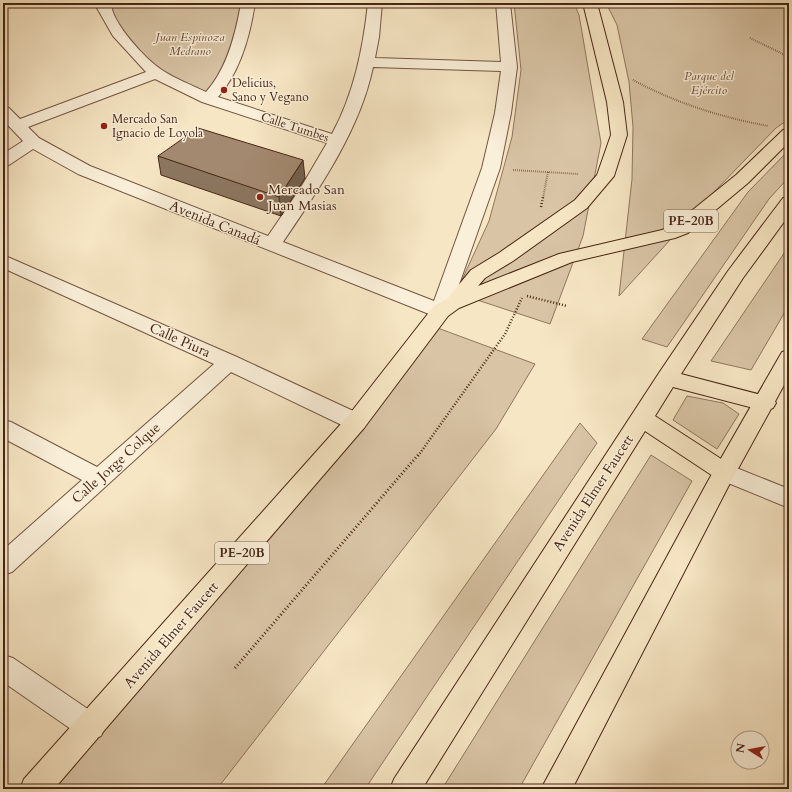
<svg xmlns="http://www.w3.org/2000/svg" width="792" height="792" font-family="Cardo,serif">
<style>
.green{fill:#d9c5a6;stroke:#90755e}
.lines{fill:none;stroke-linecap:round;stroke-linejoin:round}
.minor-casing{stroke:#745541;stroke-width:2}
.major-casing{stroke:#482515;stroke-width:2}
.highway-casing{stroke:#482515;stroke-width:2}
.path-far2{stroke:#482515;stroke-width:2;stroke-dasharray:0.5 1.5;stroke-linecap:butt}
.path-far1{stroke:#482515;stroke-width:2.5;stroke-dasharray:1 2;stroke-linecap:butt}
.path{stroke:#482515;stroke-width:3;stroke-dasharray:1 2.5;stroke-linecap:butt}
.minor{fill:#faefd9;fill-rule:evenodd}
.major{fill:#f7e6c4;fill-rule:evenodd}
.highway{fill:#f7e6c4;fill-rule:evenodd}
.wall{fill:#8c7660;stroke:#482515}
.shaded-wall{fill:#72604e;stroke:#482515}
.building{fill:#a38970;stroke:#482515}
.poi-dot{fill:#8f2418;stroke:#faefd9;stroke-width:1.5}
.labels{text-anchor:middle;dominant-baseline:central;stroke-width:3;stroke-linejoin:round;paint-order:stroke}
.far-park-label{font-size:12px;font-style:italic;fill:#6c4d39;stroke:#faefd9}
.far-poi-label{font-size:12px;fill:#482515;stroke:#faefd9;text-anchor:start}
.far-street-label{font-size:12px;fill:#482515;stroke:#faefd9}
.shield{fill:#faefd9;stroke:#7d6250;stroke-width:1}
.shield-label{font-size:13px;font-weight:bold;fill:#482515}
.poi-label{font-size:14px;fill:#482515;stroke:#faefd9;text-anchor:start}
.street-label{font-size:14px;fill:#482515;stroke:#faefd9}
</style>
<rect width="100%" height="100%" fill="#f7e6c4"/>
<filter id="stains"><feTurbulence type="fractalNoise" baseFrequency=".005" numOctaves="4"/><feColorMatrix values="0 0 0 0 .2 0 0 0 0 .09 0 0 0 0 .02 0 0 0 .5 -.17"/></filter>
<radialGradient id="worn" r=".72"><stop offset=".6" stop-color="#630" stop-opacity="0"/><stop offset="1" stop-color="#630" stop-opacity=".3"/></radialGradient>
<g class="green">
<path d="M106,3H244L240,28L219,81L204,96L151,69L112,35Z"/>
<path d="M514,3H574L579,15L601,143L583,236L550,324L456,293L489,221L512,137L521,70Z"/>
<path d="M606,3H789V119L776,128L712,194L619,296L632,179L633,127L629,82L617,25Z"/>
<path d="M789,150V177L769,199L667,347L642,339L748,192Z"/>
<path d="M789,246V305L751,370L711,361Z"/>
<path d="M435,327L535,364L496,429L217,789H48Z"/>
<path d="M687,396L723,403L739,414L717,449L673,420Z"/>
<path d="M580,423L597,443L365,789H321Z"/>
<path d="M651,455L692,481L519,789H442Z"/>
</g>
<g class="lines">
<defs>
<g id="minor">
<path d="M97,3H111C111,22 146,60 162,70C175,79 192,85 206,92C227,69 236,33 241,3H255C250,36 240,72 218,97L332,134C354,93 363,49 368,3H382L379,37L375,58L501,62L496,3H510L517,67L511,113L500,168L448,316L441,317L434,316L78,174L33,149L9,165L3,166V154L23,141L3,120V106L9,108L20,119L146,72L113,36L97,8ZM373,67L501,71L495,113L482,168L434,301L283,242C319,189 360,130 373,67ZM155,79L202,102L327,143L300,189L268,236L90,166L39,138L28,127Z"/>
<path d="M3,255L237,357L364,416L367,422L364,428L356,430L348,428L231,372L12,572L3,575V550L82,480L3,438V420L11,422L97,467L214,364L3,268Z"/>
<path d="M724,463L789,489V508L716,478L712,472L716,466Z"/>
<path d="M3,655L13,658L101,718L105,727L101,736L91,740L81,736L3,682Z"/>
</g>
<path id="major" d="M789,350V376L728,487L572,789H541L708,481L782,352Z"/>
<g id="highway">
<path d="M583,3H597L623,102L627,135L614,176L587,208L513,261L485,278L478,286L559,254L662,230L674,225L736,175L783,130L789,128V142L748,183L688,233L675,238L572,262L459,308L448,316L364,428L54,789H20L24,779L348,416L434,306L447,299L471,270L499,253L575,200L597,175L611,135L607,102Z"/>
<path d="M789,197V215L743,278L681,374L773,398L776,403L773,408L765,411L673,387L655,416L732,466L736,472L732,478L724,481L716,478L645,431L422,789H390L394,779L659,373L728,271L783,198Z"/>
</g>
</defs>
<use href="#minor" class="minor-casing"/>
<use href="#major" class="major-casing"/>
<use href="#highway" class="highway-casing"/>
<g class="path-far2">
<path d="M750,38L789,57"/>
<path d="M633,80C676,103 720,117 768,126"/>
<path d="M513,170L578,174"/>
<path d="M543,198L548,172"/>
</g>
<g class="path-far1">
<path d="M541,207L543,197"/>
<path d="M527,296L567,306"/>
<path d="M418,456L505,334L522,298"/>
</g>
<path class="path" d="M235,668L418,455"/>
<use href="#minor" class="minor"/>
<use href="#major" class="major"/>
<use href="#highway" class="highway"/>
</g>
<path class="wall" d="M158,156L305,178L281,216L161,175Z"/>
<path class="shaded-wall" d="M303,160L305,178L281,216L279,197Z"/>
<path class="building" d="M198,128L303,160L279,197L158,156Z"/>
<g class="poi-dot">
<circle cx="224" cy="90" r="4"/>
<circle cx="104" cy="126" r="4"/>
<circle cx="260" cy="197" r="4"/>
</g>
<g class="labels">
<g class="far-park-label">
<text x="190" y="37">Juan Espinoza<tspan x="190" dy="14">Medrano</tspan></text>
<text x="709" y="76">Parque del<tspan x="709" dy="14">Ejército</tspan></text>
</g>
<g class="far-poi-label">
<text x="232" y="83">Delicius,<tspan x="232" dy="14">Sano y Vegano</tspan></text>
<text x="112" y="119">Mercado San<tspan x="112" dy="14">Ignacio de Loyola</tspan></text>
</g>
<g class="far-street-label">
<text transform="translate(295 127) rotate(18)">Calle Tumbes</text>
</g>
<g class="shield">
<rect x="664" y="210" width="54" height="22" rx="3"/>
<rect x="215" y="542" width="54" height="22" rx="3"/>
</g>
<g class="shield-label">
<text x="691" y="221">PE-20B</text>
<text x="242" y="553">PE-20B</text>
</g>
<g class="poi-label">
<text x="268" y="189">Mercado San<tspan x="268" dy="16">Juan Masias</tspan></text>
</g>
<g class="street-label">
<text transform="translate(215 223) rotate(22)">Avenida Canadá</text>
<text transform="translate(180 340) rotate(24)">Calle Piura</text>
<text transform="translate(116 463) rotate(-42)">Calle Jorge Colque</text>
<text transform="translate(593 493) rotate(-57)">Avenida Elmer Faucett</text>
<text transform="translate(171 635) rotate(-49)">Avenida Elmer Faucett</text>
</g>
</g>
<rect width="792" height="792" fill="none" stroke="#f7e6c4" stroke-width="16"/>
<rect x="4" y="4" width="784" height="784" fill="none" stroke="#482515" stroke-width="2"/>
<rect x="8" y="8" width="776" height="776" fill="none" stroke="#482515"/>
<g transform="translate(750 750) rotate(281)"><circle r="19" fill="#faefd9" stroke="#b39e8b"/>
<path d="M0-3L7 15L0 10L-7 15Z" fill="#8f2418"/>
<text y="-6" font-size="11" font-weight="bold" text-anchor="middle" fill="#482515">N</text>
</g>
<rect width="100%" height="100%" filter="url(#stains)"/>
<rect width="100%" height="100%" fill="url(#worn)"/>
</svg>
